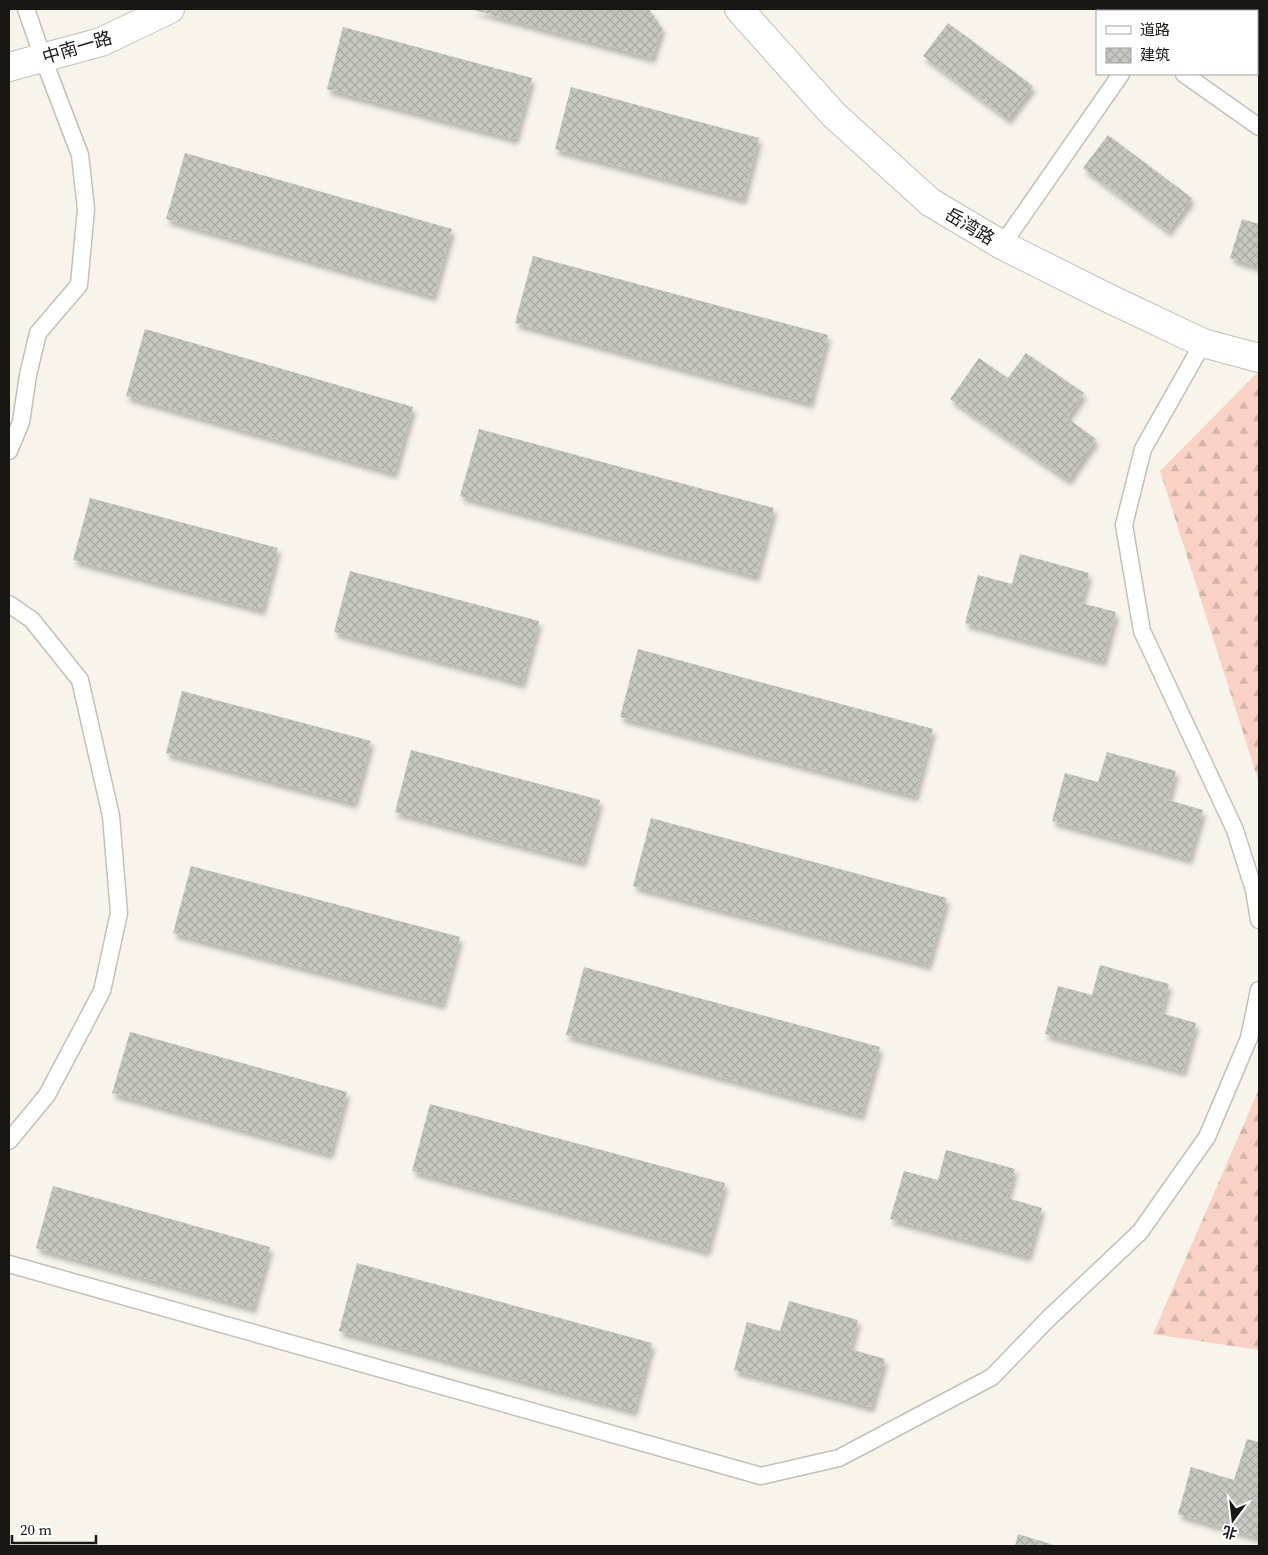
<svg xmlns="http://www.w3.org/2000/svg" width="1268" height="1555" font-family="'Source Serif 4','Noto Sans SC',serif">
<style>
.forest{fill:url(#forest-firs)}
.building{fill:url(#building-cross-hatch);filter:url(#shadow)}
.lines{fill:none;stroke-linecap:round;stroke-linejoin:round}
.lane-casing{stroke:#c3c0b7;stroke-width:19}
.secondary-casing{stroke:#c3c0b7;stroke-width:30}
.lane{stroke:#fff;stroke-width:16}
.secondary{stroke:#fff;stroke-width:28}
.labels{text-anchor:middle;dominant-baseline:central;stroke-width:5;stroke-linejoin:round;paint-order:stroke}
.street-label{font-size:18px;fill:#181714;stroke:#fff}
</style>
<defs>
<pattern id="forest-firs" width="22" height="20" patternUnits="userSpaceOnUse" patternTransform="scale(1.25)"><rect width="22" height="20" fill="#f9d2c5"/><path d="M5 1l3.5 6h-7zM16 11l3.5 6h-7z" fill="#d5b4a8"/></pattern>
<pattern id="building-cross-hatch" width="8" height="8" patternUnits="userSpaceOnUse" patternTransform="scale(1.25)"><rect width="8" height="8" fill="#c6c7bf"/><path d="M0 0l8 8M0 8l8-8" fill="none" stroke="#a9aaa3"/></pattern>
<filter id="shadow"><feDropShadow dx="3" dy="5.5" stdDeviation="2.5" flood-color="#0004"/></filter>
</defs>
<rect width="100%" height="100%" fill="#f8f4ec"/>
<g class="forest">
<path d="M1259,371V783L1160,471Z"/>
<path d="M1259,1089V1350L1153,1334Z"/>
</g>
<g class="building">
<path d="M470,9H649L662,28L652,58Z"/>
<path d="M948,23L1033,86L1008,119L923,56Z"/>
<path d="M343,27L532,78L515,139L327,89Z"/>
<path d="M571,87L759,138L743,199L555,149Z"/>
<path d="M1108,135L1192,198L1168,231L1083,168Z"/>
<path d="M185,153L452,229L433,296L166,219Z"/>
<path d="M1242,219L1259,224V267L1230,258Z"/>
<path d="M533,256L828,335L810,403L515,323Z"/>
<path d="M145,329L413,407L394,473L126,396Z"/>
<path d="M1026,353L1084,393L1067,418L1096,439L1068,480L950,399L979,358L1008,378Z"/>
<path d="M479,429L774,508L756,576L460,496Z"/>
<path d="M90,498L278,548L262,610L73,560Z"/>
<path d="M1020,554L1089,573L1081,603L1116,612L1103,661L965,623L978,575L1012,584Z"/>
<path d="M350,571L539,621L522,683L334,632Z"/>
<path d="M638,649L933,729L915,796L620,717Z"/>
<path d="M182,691L371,741L354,803L166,753Z"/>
<path d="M411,750L600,800L583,862L395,812Z"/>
<path d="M1107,752L1176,771L1168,800L1203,810L1189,859L1052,821L1065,773L1098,782Z"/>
<path d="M651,818L947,898L928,965L633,886Z"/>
<path d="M191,866L460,937L442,1004L173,933Z"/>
<path d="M1100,965L1169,984L1161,1013L1196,1023L1183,1071L1045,1034L1058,986L1092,995Z"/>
<path d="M584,967L880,1047L861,1115L566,1035Z"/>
<path d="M130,1032L347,1092L330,1154L112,1093Z"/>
<path d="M430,1104L725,1183L707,1251L412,1171Z"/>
<path d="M946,1150L1015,1169L1007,1198L1042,1208L1028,1256L890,1219L904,1171L938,1180Z"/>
<path d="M53,1186L270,1247L253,1308L36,1248Z"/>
<path d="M357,1263L652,1343L634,1411L339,1331Z"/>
<path d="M789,1301L858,1320L850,1349L885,1359L871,1407L734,1370L747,1322L780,1331Z"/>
<path d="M1247,1439L1259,1442V1538L1178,1514L1191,1467L1234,1480Z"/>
<path d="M1018,1534L1057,1546H1015Z"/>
</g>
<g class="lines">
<defs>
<g id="lane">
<path d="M1169,11L1170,9"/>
<path d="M1184,74L1259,127"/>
<path d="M1002,245L1121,74"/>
<path d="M1203,343L1143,449L1124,525L1142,631L1235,830L1254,890L1259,920"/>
<path d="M9,451L21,422L28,375L38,333L79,285L86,209L80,155L43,58L26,9"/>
<path d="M9,604L32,620L80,680L111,816L119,913L102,991L47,1095L9,1141"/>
<path d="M9,1264L761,1476L839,1458L992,1377L1048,1319L1140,1232L1207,1137L1249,1038L1259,990"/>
</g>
<g id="secondary">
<path d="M739,9L834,115L930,202L1002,245L1108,298L1203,343L1259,358"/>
<path d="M9,67L101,42L170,9"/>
</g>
</defs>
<use href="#lane" class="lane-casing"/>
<use href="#secondary" class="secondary-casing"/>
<use href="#lane" class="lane"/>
<use href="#secondary" class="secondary"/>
</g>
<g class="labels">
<g class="street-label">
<text transform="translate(77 47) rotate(-17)">中南一路</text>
<text transform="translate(970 226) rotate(31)">岳湾路</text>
</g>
</g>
<rect width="1268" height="1555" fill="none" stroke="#181714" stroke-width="20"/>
<rect x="1096" y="10" width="162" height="65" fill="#ffffff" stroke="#a3a2a1"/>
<rect x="1106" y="26" width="25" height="8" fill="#ffffff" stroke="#a3a2a1"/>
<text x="1140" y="35" font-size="15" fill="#181714">道路</text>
<rect x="1106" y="48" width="25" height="15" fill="url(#building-cross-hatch)" stroke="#a3a2a1"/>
<text x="1140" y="60" font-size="15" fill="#181714">建筑</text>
<g transform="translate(1233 1520) rotate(195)" stroke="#ffffff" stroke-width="4" paint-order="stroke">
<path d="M0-4L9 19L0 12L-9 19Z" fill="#181714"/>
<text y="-8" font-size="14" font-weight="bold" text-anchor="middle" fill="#181714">北</text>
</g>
<path d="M12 1535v8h84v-8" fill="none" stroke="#181714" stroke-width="2.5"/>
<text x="20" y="1535" font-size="15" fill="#181714" stroke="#ffffff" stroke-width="4" paint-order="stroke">20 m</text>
</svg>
